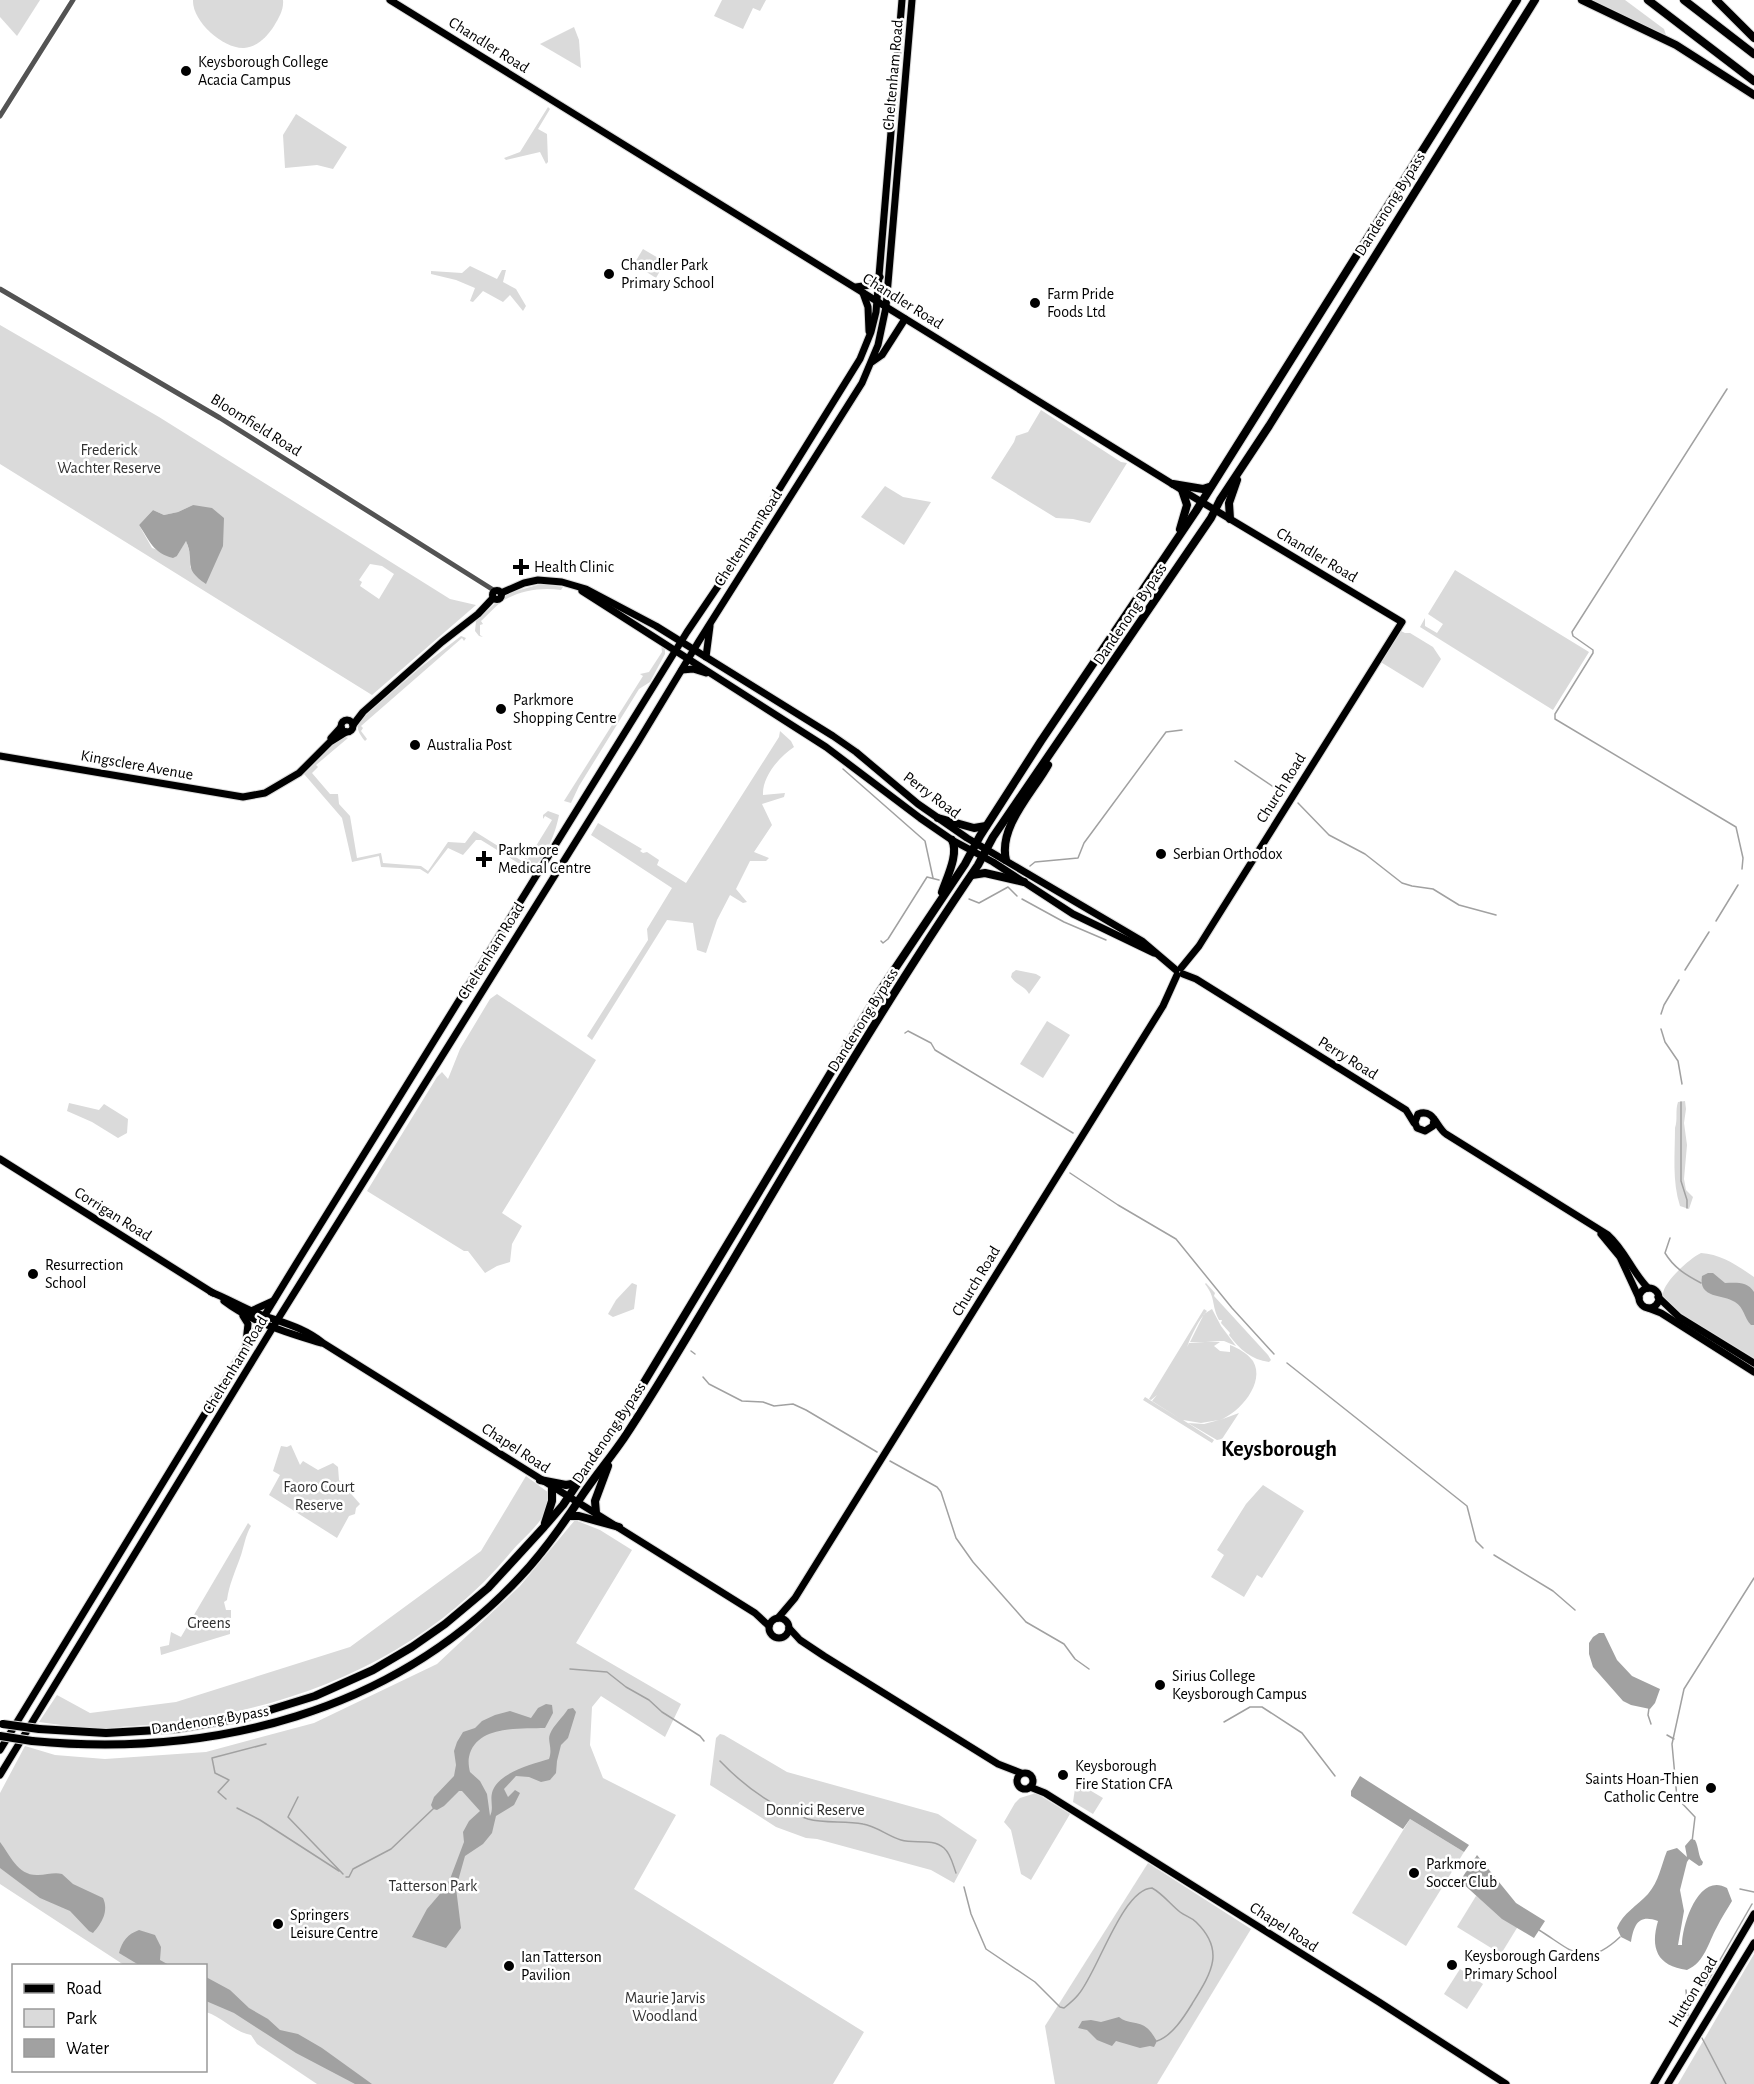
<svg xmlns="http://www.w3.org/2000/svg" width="1754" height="2084" font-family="'Alegreya Sans',sans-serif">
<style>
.green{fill:#dadada;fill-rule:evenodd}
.water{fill:#a1a1a1}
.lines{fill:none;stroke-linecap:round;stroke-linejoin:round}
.stream{stroke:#a1a1a1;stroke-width:1.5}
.major-casing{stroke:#dbdbdb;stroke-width:9}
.highway-casing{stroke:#dbdbdb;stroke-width:10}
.minor{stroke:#535353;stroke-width:5}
.major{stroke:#000;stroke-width:7}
.highway{stroke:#000;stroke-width:8}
.highway-bridge-casing{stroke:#dbdbdb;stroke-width:10;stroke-linecap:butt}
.highway-bridge{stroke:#000;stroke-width:8}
.poi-dot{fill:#000;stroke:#fff;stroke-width:2}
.labels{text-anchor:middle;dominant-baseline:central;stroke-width:5;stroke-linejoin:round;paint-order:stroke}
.street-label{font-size:16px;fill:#000;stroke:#fff}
.poi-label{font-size:16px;fill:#000;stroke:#fff;text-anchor:start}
.park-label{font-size:16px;fill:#313131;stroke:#fff}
.district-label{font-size:22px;font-weight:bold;fill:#000;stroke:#fff}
</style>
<rect width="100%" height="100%" fill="#fff"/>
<g class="green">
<path d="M0,0H40L17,36L0,17Z"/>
<path d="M193,0H283C284,9 279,18 274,26C267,37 257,47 244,48C223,49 192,21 193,0Z"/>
<path d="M722,0H766L760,11L753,8L743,29L714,16Z"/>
<path d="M1589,0H1625L1664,29L1666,35Z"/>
<path d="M574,27L579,40L581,68L540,44Z"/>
<path d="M548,107L550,109L538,129L547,134L548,162L546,164L540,152L506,160L504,158L520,152Z"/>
<path d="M296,114L347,147L333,169L317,165L285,168L283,135Z"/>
<path d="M643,249L665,262L656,278L634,264Z"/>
<path d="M470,266L497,279L502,270H506L503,282L516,289L526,306L523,311L510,295L503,302L483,291L473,302L470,301L475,288L456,280L431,274V271L462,273Z"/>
<path d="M0,325L159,417L450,599L476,605L372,695L0,464ZM193,505L210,573L206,583L190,567L191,557L186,540L177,556L152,548L139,525L153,510L164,515L178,512ZM370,564L382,566L394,574L379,599L360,586L362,582L359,580Z"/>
<path d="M1041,410L1121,462L1127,463L1090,523L1073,519L1056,518L991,478L1014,442L1016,436L1028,432Z"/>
<path d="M885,486L903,497L931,502L904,545L861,517Z"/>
<path d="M1455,570L1589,652L1553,710L1420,627L1425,618V626L1437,633L1443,624L1428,614Z"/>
<path d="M541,584L563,587L561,590C543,587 522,590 506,599C497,604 489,614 481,621L483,624L480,625V635L483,637L479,636L475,631L476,621L505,594Z"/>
<path d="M1399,630L1405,633H1410L1433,647L1441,659L1423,688L1379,661Z"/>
<path d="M461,636L466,638L464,641L462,638L361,726L363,728L361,731L367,739L365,741C357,731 355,726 363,715H366L421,667Z"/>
<path d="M661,644L665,647V654L650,682L639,689L579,786L571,803L564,801L643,676L640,674L649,672L662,652Z"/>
<path d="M780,731L791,741L794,747C779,757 762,777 763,795L785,793L784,797L762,804L772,825L754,852L769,858L766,861H750L736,889L747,902L743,903L730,895L717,920L706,953L697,950L693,923L667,920L592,1040L587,1036L648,940L647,929L672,888L591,835L598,823L642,849L640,851L643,853L647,852L659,860L657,865L686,883L779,737Z"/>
<path d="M344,736L348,738L316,765L318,767L312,773L330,794H338L339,804L350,816L357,858L381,853L383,863L421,866L428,871L448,842L465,843L474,831L522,861L525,858L528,859L552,820L545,816L543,819V815L548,811L559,815C556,831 546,860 531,868L523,866L481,840H476L463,855L448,848L428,874L420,869L381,867L379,856L352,862L342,818L304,774V771L330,744Z"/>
<path d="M1016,970L1036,974L1041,977L1029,994C1025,986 1016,985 1011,977L1012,973Z"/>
<path d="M497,994L596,1060L502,1213L522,1226L512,1244L510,1262L497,1266L485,1273L468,1251H464L367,1191L437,1077L442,1072L448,1079L460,1049L490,999Z"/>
<path d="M1047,1021L1070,1035L1043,1078L1020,1064Z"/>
<path d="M1685,1101L1686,1109L1684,1123L1687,1145L1684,1179L1686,1190L1693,1197L1689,1209L1680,1206C1672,1181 1675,1154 1675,1128C1678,1119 1675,1111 1678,1102Z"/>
<path d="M69,1103L99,1110L104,1104L128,1119L127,1133L118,1138L92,1122L67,1111Z"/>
<path d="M1701,1253C1721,1254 1738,1266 1754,1277V1358L1683,1315L1663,1296C1661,1284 1690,1258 1701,1253Z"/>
<path d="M632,1283L637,1285L634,1309L613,1317L608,1314L616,1300Z"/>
<path d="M1206,1283L1215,1293L1214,1296L1268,1355L1271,1360L1269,1362C1252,1360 1239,1349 1229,1335L1230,1333L1221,1323L1222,1320H1219C1211,1304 1216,1298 1205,1284Z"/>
<path d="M1204,1309L1207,1311C1199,1319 1191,1336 1187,1347L1189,1343L1205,1342H1190L1204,1314L1212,1309L1221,1326L1236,1346L1224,1341H1206L1220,1342L1214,1346L1220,1351L1230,1352V1345C1238,1348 1247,1353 1253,1361C1266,1383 1239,1413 1220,1420L1239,1413L1222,1439L1217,1440L1188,1423L1204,1424L1219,1420L1201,1423L1183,1420L1214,1440L1212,1443L1143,1400L1145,1397L1182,1420L1152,1401L1157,1395L1151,1400L1149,1399Z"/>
<path d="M291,1445L300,1465L303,1461L318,1470L333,1463L338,1467L339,1480L360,1504L356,1508L355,1514L349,1516L337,1538L269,1495L280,1475L273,1471L281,1446L287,1447Z"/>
<path d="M526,1476L549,1493C552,1517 525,1535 511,1552C419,1664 276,1717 134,1726C122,1726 110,1729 98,1729C79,1729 58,1724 39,1722L57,1695L90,1713L176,1702L350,1647L481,1551Z"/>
<path d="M1263,1485L1304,1511L1262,1578L1257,1575L1244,1597L1211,1577L1224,1555L1217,1550L1246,1504Z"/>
<path d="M575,1520L600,1530L632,1550L576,1643L681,1704L665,1737L601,1696L592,1707L590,1745L603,1778L676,1815L634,1889L864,2032L833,2084H317L257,2044L251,2035C234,2032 222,2017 206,2012V1966L124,1965L0,1884V1793L25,1746L55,1755L105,1759L206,1752L314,1723L437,1664L520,1586Z"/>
<path d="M248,1523L251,1526C245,1536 244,1547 240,1558C235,1572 229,1585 227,1600L224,1602L226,1610H231V1619L227,1618L225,1630H230V1634L161,1655L160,1647L169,1645L171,1632L181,1637Z"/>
<path d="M720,1734L724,1735L787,1772L938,1814L977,1840L954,1883L931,1870L817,1839L806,1838L776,1827L710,1785L716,1738Z"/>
<path d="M1076,1782L1103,1798L1093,1814L1073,1802Z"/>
<path d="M1036,1793L1070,1814L1031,1880L1021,1874L1011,1830L1004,1822L1015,1803L1020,1798Z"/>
<path d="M1410,1819L1464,1852L1406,1946L1352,1913Z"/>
<path d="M1148,1863L1251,1929L1157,2084H1055L1045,2026Z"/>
<path d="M1476,1896L1520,1923L1501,1954L1457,1927Z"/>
<path d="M1754,1954V2084H1678Z"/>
<path d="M1460,1969L1483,1984L1467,2009L1444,1994Z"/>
</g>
<g class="water">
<path d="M193,505L212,508L224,518L223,546L206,584C181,567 196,563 186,541L177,556L173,558C153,553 150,541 139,525L153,510L164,515L178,512Z"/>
<path d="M1708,1273H1713L1725,1283C1736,1283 1747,1281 1754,1292V1325H1751C1744,1318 1744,1307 1735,1302C1723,1294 1698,1299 1702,1276Z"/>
<path d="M1599,1633H1604L1617,1660L1632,1676L1660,1689L1655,1703L1650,1709L1631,1705L1623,1701L1593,1667L1589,1654V1643L1593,1637Z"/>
<path d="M546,1704L552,1705L553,1713L545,1728C520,1729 476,1725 469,1757C468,1761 469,1768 470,1772L480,1781L487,1794L490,1816C494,1808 490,1801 492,1793C497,1773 532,1764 549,1759C553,1748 547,1741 550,1734C553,1726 563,1717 568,1709L573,1708L576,1712L568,1738L561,1745L557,1761L556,1773L550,1780L541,1782L529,1777L516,1776L504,1789L508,1797L515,1790L520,1793L514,1805L496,1816L492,1833L483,1844L465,1856L456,1888L461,1928L446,1948L412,1937L427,1909L439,1895L450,1879L464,1842L463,1832L469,1821L480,1811L462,1791H459L444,1806L437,1810L433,1809L431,1805L434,1797L454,1776L456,1765L454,1751L457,1742L463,1732L475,1728L482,1721L495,1715L510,1711L531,1718L538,1708Z"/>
<path d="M1360,1776L1469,1845L1464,1852L1410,1819L1403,1829L1351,1796V1791Z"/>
<path d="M1691,1839L1695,1840C1699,1847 1698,1857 1703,1862L1702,1865L1699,1866L1689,1859L1687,1862L1680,1890L1684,1911L1678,1945H1682C1682,1924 1699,1872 1727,1888L1732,1901C1727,1910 1721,1918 1717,1927C1708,1943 1705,1962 1687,1970C1657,1966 1650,1948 1658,1921C1638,1914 1634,1925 1631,1942L1621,1937L1617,1928C1623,1913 1637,1906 1648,1894C1659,1881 1661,1866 1667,1851L1677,1848L1687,1857L1685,1846Z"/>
<path d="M0,1842C10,1855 18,1876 38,1875C47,1875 54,1872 62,1874L73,1884L103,1898C109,1911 102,1923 93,1933L89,1931L70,1911L40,1898L0,1868Z"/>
<path d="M1477,1855L1516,1903L1545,1921L1534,1938L1502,1919L1460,1881Z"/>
<path d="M139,1930L155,1935L161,1947L160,1960L169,1965H139L119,1953C122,1941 128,1934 139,1930Z"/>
<path d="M206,1977L230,1990L249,2008L268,2019L280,2030L298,2034L322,2048L372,2084H355L296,2053L234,2013L206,2001Z"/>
<path d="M1119,2017C1127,2024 1139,2021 1147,2028C1151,2031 1154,2037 1157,2041L1154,2047L1150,2046L1140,2048L1116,2041L1112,2046L1097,2040L1087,2030L1078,2028L1082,2021L1091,2020L1101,2022Z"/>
</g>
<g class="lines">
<g class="stream">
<path d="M1727,389L1572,632L1573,636L1593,650V653L1555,714V719L1736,827L1743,858L1742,869"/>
<path d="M1235,761L1284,794"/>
<path d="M843,769L925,841L933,878"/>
<path d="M1298,803L1329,835L1365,854L1402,883L1412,886L1433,889L1459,905L1496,915"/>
<path d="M1030,866L1035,862L1078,858L1084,843L1166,732L1182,730"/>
<path d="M969,899L979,903L1008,887L1017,896"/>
<path d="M1022,899L1064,922L1106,940"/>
<path d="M1716,921L1738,885"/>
<path d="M881,941L883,943L888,939L927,877L939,880"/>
<path d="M1685,970L1709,932"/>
<path d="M1661,1014L1664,1005L1679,980"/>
<path d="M1661,1029L1665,1042L1678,1061L1682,1084"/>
<path d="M905,1033L908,1031L931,1043L935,1050L1073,1133"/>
<path d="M1681,1102V1181L1687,1200V1208"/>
<path d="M1070,1173L1118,1205L1176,1239L1232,1308L1274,1354"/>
<path d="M1670,1238L1665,1253C1674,1268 1686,1275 1701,1283"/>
<path d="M691,1351L695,1354"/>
<path d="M1287,1363L1467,1506L1476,1541L1483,1548"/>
<path d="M703,1377L709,1384L742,1401L763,1402L774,1406L793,1404L806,1410L877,1452"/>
<path d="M890,1461L937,1487L941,1492L956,1538L973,1562L1026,1622L1064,1644L1075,1659L1089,1669"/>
<path d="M1494,1555L1553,1591L1575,1610"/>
<path d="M570,1669L607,1672L626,1687L649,1700L662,1712L700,1736L704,1741"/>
<path d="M1649,1708L1648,1715L1651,1724"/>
<path d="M1224,1722L1250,1707H1262L1302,1733L1335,1776"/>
<path d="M1667,1735L1674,1739"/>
<path d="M720,1761C744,1786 774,1808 808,1819C826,1824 845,1820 863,1824C876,1826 888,1836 901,1840C915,1844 932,1838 944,1848C951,1854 953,1865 956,1873"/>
<path d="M298,1797L288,1817L343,1874"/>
<path d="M226,1799L218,1792L229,1780L215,1773L212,1758L266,1744"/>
<path d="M237,1808L260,1820L339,1871"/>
<path d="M1692,1842L1695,1817L1677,1798L1672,1744L1684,1689L1754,1578"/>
<path d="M346,1877H349L353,1869L391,1849L433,1809"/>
<path d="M964,1887L971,1914L986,1949L1035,1982L1060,2007L1064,2008C1069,2004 1074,2000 1078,1995C1097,1974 1122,1889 1152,1888C1163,1894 1170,1904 1180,1912C1185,1916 1191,1917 1196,1922C1226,1951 1211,1973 1192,2004C1184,2017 1172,2036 1157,2041"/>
<path d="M1740,1889L1754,1892"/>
<path d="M1539,1930C1573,1951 1585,1970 1620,1937"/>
<path d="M1705,1986L1752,1904"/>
<path d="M1684,2015H1688L1686,1990"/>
<path d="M1702,2038L1726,2084"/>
</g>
<defs>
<g id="major">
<path d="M390,0L1195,498L1402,622L1199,946L1181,968"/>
<path d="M856,287L870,285L880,277"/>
<path d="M863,293L868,307L869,331"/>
<path d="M872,362L882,355L905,319"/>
<circle cx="497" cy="595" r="4.5"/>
<path d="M582,591L826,747L920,818L952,840L993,862L1073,914L1154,953"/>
<path d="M501,593L524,583L538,580L562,582L586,589L656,626L833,736L856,752L918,804L967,838L1142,941L1176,970"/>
<path d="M706,657L710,626"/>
<path d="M682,670L693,669L706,673"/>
<circle cx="347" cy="726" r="6"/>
<path d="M353,725L363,712L442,642L478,614L493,598"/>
<path d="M331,738L341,727"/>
<path d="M0,756L243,797L265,793L299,773L330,742L346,732"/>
<path d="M1183,974L1196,979L1406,1110L1414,1123"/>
<path d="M1434,1119L1433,1126L1425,1131L1417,1128L1415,1122L1418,1114C1434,1108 1436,1127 1446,1134L1608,1235C1625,1250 1632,1272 1648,1288"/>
<path d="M0,1159L213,1293"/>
<path d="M1601,1234L1620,1257L1639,1298"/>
<circle cx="1649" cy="1298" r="10"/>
<path d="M211,1292C226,1298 240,1306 254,1312C279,1322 302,1326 323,1343L755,1613L769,1626"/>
<path d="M1658,1297L1679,1317L1754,1363"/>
<path d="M224,1301C253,1323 286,1332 321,1343"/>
<path d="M1648,1308L1661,1313L1754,1372"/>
<path d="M251,1311L273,1301"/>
<path d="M243,1316L248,1324L246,1342"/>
<circle cx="779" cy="1628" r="10"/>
<path d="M778,1618L795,1598L1163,1006L1177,975"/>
<path d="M789,1628L800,1640L824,1656L998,1764L1021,1773"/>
<path d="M0,1750L296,1264L687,632L731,567L860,359L871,332L876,312L902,0"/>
<circle cx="1025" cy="1781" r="8"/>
<path d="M0,1775L278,1319L638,742L699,641L862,383L878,345L886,307L912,0"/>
<path d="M1030,1787L1045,1793L1379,2002L1506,2084"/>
<path d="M1654,2084L1754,1914"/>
<path d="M1668,2084L1754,1943"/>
</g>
<g id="highway">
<path d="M1582,0L1676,45L1754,95"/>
<path d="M1648,0L1754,81"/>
<path d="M1684,0L1754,54"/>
<path d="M1716,0L1754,38"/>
<path d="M1173,484L1203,489L1209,487"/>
<path d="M1230,519L1229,503L1237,480"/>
<path d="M1180,529L1187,505L1182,490"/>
<path d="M938,818L974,828L986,826"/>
<path d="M1006,860C998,827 1033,792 1048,765"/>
<path d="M972,875L985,873L1024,882"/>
<path d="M942,892C947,877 959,854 952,840"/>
<path d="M540,1480L566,1485L577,1483"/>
<path d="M596,1513L595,1501L608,1466"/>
<path d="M570,1516H579L619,1527"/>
<path d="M545,1523L552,1501V1487"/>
<path d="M39,1729L106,1733L175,1729L247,1717L315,1696L373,1670L412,1647L445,1624L488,1588L544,1527L563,1505L631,1404L880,991L965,864L980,836L1041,741L1196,511L1517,0"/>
<path d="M32,1741C213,1758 393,1713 520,1577C544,1552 564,1523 583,1494C596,1475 611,1457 624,1438C660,1384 692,1328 726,1272C807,1135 888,997 978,865L993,837L1211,518L1220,500L1269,426L1535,0"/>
</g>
</defs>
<use href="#major" class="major-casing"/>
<use href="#highway" class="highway-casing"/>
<g class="minor">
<path d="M0,116L73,0"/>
<path d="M0,289L220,418L495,591"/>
</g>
<use href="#major" class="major"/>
<use href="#highway" class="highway"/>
<defs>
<g id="highway-bridge">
<path d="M3,1724L39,1729"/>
<path d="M0,1736L32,1741"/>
</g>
</defs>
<use href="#highway-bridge" class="highway-bridge-casing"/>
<use href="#highway-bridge" class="highway-bridge"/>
</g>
<g class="poi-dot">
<circle cx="186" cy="71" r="6"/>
<circle cx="609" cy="274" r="6"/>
<circle cx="1035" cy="303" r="6"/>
<path d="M518 558h6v6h6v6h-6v6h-6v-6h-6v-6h6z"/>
<circle cx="501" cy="709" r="6"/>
<circle cx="415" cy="745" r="6"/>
<circle cx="1161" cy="854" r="6"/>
<path d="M481 850h6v6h6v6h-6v6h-6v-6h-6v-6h6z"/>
<circle cx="33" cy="1274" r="6"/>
<circle cx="1160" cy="1685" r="6"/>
<circle cx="1063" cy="1775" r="6"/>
<circle cx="1711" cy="1788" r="6"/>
<circle cx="1414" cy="1873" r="6"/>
<circle cx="278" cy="1924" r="6"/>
<circle cx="1452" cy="1965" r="6"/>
<circle cx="509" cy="1966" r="6"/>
</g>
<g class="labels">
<g class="street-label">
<text transform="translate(489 45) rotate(32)">Chandler Road</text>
<text transform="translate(893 75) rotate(-85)">Cheltenham Road</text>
<text transform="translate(1390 204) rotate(-58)">Dandenong Bypass</text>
<text transform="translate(903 301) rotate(32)">Chandler Road</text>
<text transform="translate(256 425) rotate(32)">Bloomfield Road</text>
<text transform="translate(748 538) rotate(-57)">Cheltenham Road</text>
<text transform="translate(1317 555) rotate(31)">Chandler Road</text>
<text transform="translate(1130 614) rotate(-56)">Dandenong Bypass</text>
<text transform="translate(137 765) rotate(10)">Kingsclere Avenue</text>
<text transform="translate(1281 788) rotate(-58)">Church Road</text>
<text transform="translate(932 795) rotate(37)">Perry Road</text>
<text transform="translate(491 951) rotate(-58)">Cheltenham Road</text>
<text transform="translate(863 1020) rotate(-58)">Dandenong Bypass</text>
<text transform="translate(1348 1058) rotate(32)">Perry Road</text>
<text transform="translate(113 1214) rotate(32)">Corrigan Road</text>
<text transform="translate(976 1281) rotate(-59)">Church Road</text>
<text transform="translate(235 1365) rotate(-59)">Cheltenham Road</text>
<text transform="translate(609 1433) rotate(-56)">Dandenong Bypass</text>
<text transform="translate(516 1448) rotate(33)">Chapel Road</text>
<text transform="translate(210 1720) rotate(-9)">Dandenong Bypass</text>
<text transform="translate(1284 1927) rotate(33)">Chapel Road</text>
<text transform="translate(1693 1992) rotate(-59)">Hutton Road</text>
</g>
<g class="poi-label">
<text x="198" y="62">Keysborough College<tspan x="198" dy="18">Acacia Campus</tspan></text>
<text x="621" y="265">Chandler Park<tspan x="621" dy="18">Primary School</tspan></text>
<text x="1047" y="294">Farm Pride<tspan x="1047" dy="18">Foods Ltd</tspan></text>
<text x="534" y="567">Health Clinic</text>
<text x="513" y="700">Parkmore<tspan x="513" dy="18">Shopping Centre</tspan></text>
<text x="427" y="745">Australia Post</text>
<text x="498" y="850">Parkmore<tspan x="498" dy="18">Medical Centre</tspan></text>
<text x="1173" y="854">Serbian Orthodox</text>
<text x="45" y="1265">Resurrection<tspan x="45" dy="18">School</tspan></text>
<text x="1172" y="1676">Sirius College<tspan x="1172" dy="18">Keysborough Campus</tspan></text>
<text x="1075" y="1766">Keysborough<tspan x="1075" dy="18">Fire Station CFA</tspan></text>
<text x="1699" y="1779" text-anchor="end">Saints Hoan-Thien<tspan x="1699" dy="18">Catholic Centre</tspan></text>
<text x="1426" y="1864">Parkmore<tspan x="1426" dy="18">Soccer Club</tspan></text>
<text x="290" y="1915">Springers<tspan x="290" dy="18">Leisure Centre</tspan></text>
<text x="1464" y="1956">Keysborough Gardens<tspan x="1464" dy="18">Primary School</tspan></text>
<text x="521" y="1957">Ian Tatterson<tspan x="521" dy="18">Pavilion</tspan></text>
</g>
<g class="park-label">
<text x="109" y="450">Frederick<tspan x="109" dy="18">Wachter Reserve</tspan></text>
<text x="319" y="1487">Faoro Court<tspan x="319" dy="18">Reserve</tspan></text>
<text x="209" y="1623">Greens</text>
<text x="815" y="1810">Donnici Reserve</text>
<text x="433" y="1886">Tatterson Park</text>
<text x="665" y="1998">Maurie Jarvis<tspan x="665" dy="18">Woodland</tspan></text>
</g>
<g class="district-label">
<text x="1279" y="1449">Keysborough</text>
</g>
</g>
<rect x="12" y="1964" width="195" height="108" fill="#ffffff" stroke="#999999" stroke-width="1.5"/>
<rect x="24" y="1984" width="30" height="9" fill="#000000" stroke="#999999" stroke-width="1.5"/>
<text x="66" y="1994" font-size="18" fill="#000000">Road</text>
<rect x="24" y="2009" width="30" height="18" fill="#dadada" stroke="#999999" stroke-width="1.5"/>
<text x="66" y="2024" font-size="18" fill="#000000">Park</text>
<rect x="24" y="2039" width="30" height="18" fill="#a1a1a1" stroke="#999999" stroke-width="1.5"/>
<text x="66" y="2054" font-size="18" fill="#000000">Water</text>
</svg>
